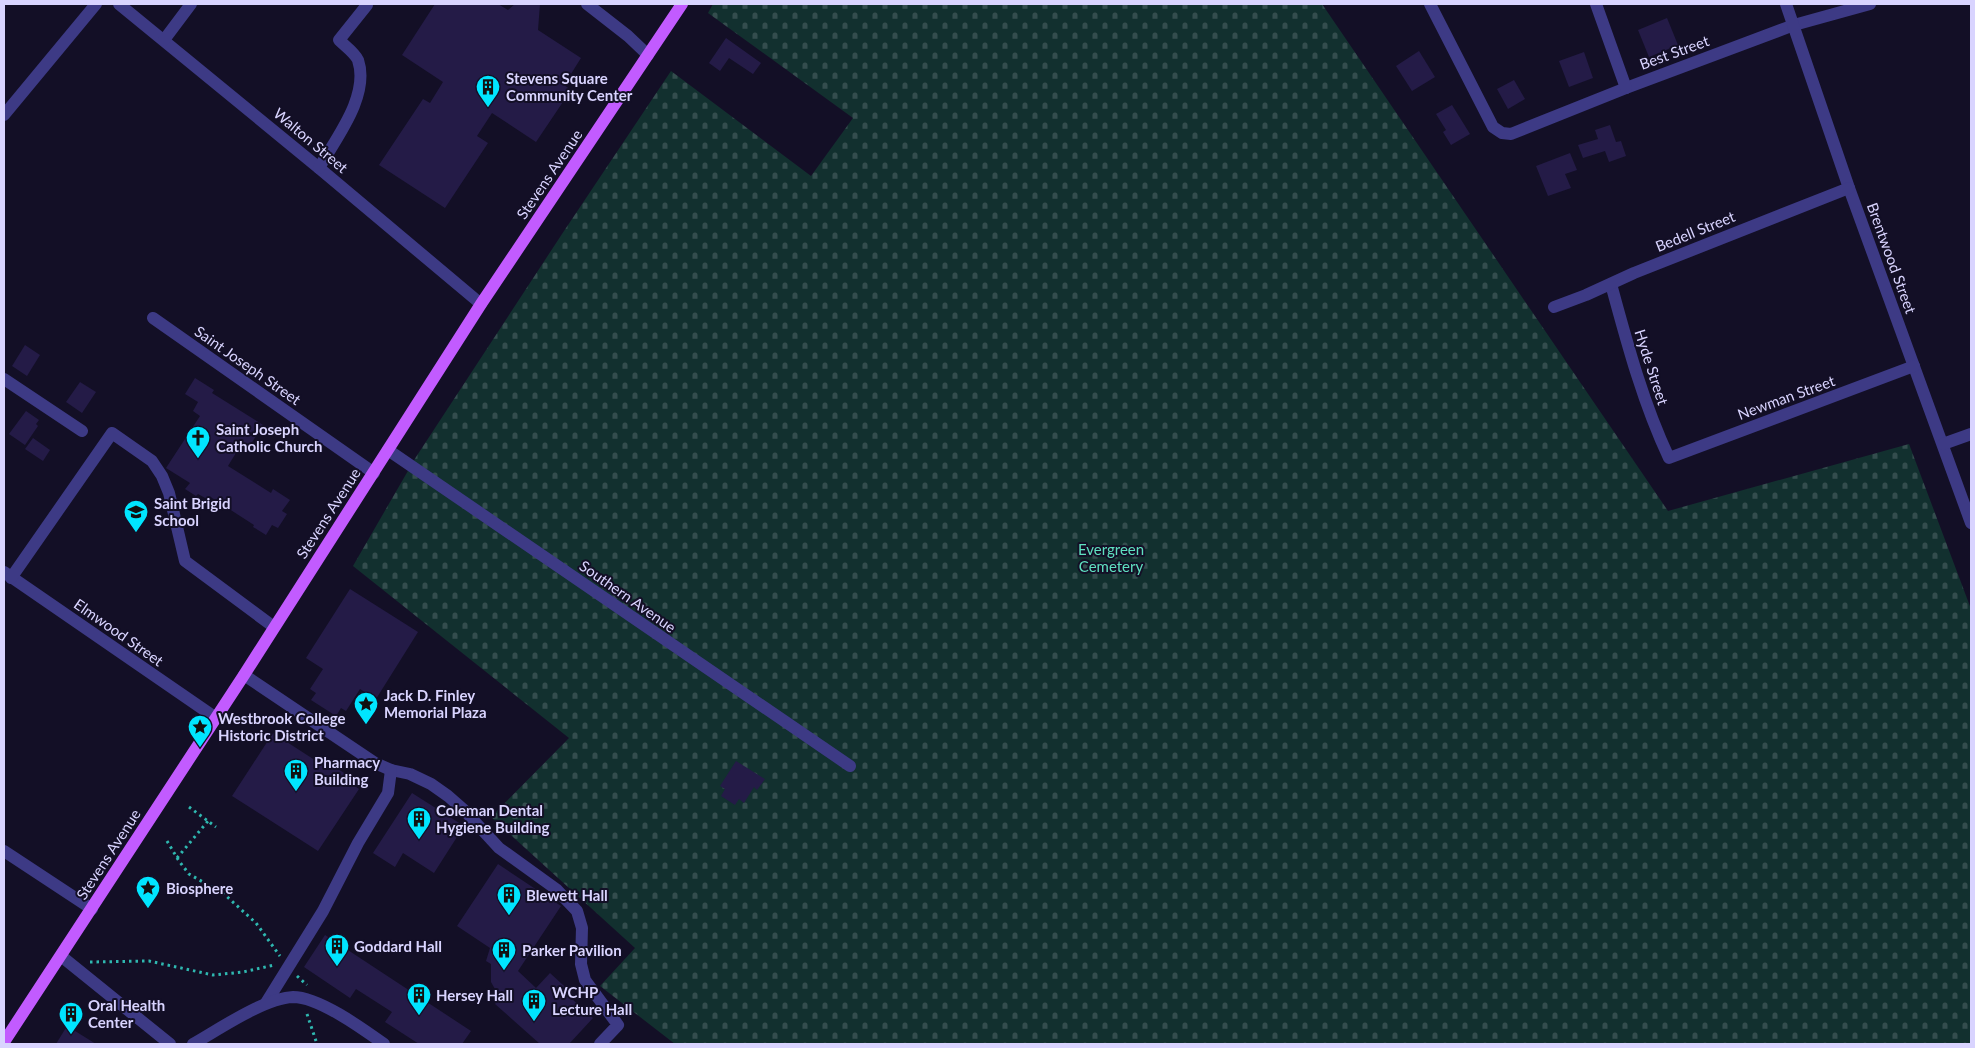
<svg xmlns="http://www.w3.org/2000/svg" width="1975" height="1048" font-family="Lato,sans-serif">
<style>
.cemetery{fill:url(#cemetery-stones)}
.building{fill:#241b47}
.lines{fill:none;stroke-linecap:round;stroke-linejoin:round}
.path{stroke:#2fb8b0;stroke-width:3;stroke-dasharray:2.5 4;stroke-linecap:butt}
.minor{stroke:#3d3a85;stroke-width:12}
.major{stroke:#c25bff;stroke-width:12}
.labels{text-anchor:middle;dominant-baseline:central;stroke-width:4;stroke-linejoin:round;paint-order:stroke}
.street-label{font-size:15px;fill:#d9d4ff;stroke:#130f26}
.poi-label{font-size:15px;font-weight:bold;fill:#d9d4ff;stroke:#130f26;text-anchor:start}
.park-label{font-size:15px;fill:#5fe0c0;stroke:#130f26}
</style>
<defs>
<pattern id="cemetery-stones" width="16" height="16" patternUnits="userSpaceOnUse" patternTransform="scale(1.25)"><rect width="16" height="16" fill="#12302f"/><path d="M2 7V4a2 2 0 0 1 4 0v3zM10 15v-3a2 2 0 0 1 4 0v3z" fill="#344d4e"/></pattern>
</defs>
<rect width="100%" height="100%" fill="#130f26"/>
<path class="cemetery" d="M713,4H1322L1668,511L1909,444L1971,609V1044H675L600,986L635,948L491,817L569,738L353,566L416,457L562,234L671,71L811,176L853,118L708,13Z"/>
<g class="building">
<path d="M435,4H498L508,10L515,4H540L538,30L581,58L564,85L571,90L536,142L492,113L477,136L488,143L445,208L379,165L423,99L430,103L443,82L402,55Z"/>
<path d="M1667,18L1678,45L1649,57L1638,30Z"/>
<path d="M726,38L761,63L753,74L729,58L720,71L709,63Z"/>
<path d="M1419,51L1435,77L1412,91L1396,66Z"/>
<path d="M1584,52L1593,78L1569,87L1559,61Z"/>
<path d="M1514,80L1525,99L1508,109L1497,89Z"/>
<path d="M1452,105L1470,134L1451,145L1443,132L1446,130L1436,114Z"/>
<path d="M1610,125L1616,142L1621,141L1626,156L1609,162L1605,151L1583,158L1578,145L1598,139L1595,130Z"/>
<path d="M1570,153L1577,170L1565,174L1571,188L1548,196L1536,166Z"/>
<path d="M25,345L40,355L27,376L12,366Z"/>
<path d="M195,378L214,390L212,393L263,425L249,447L242,443L228,466L271,493L273,489L290,500L282,511L287,514L278,528L272,525L266,535L253,527L254,525L209,496L207,499L198,494L196,496L185,489L190,483L166,468L200,416L193,411L198,402L185,394Z"/>
<path d="M80,382L96,392L82,413L66,402Z"/>
<path d="M26,411L39,420L36,424L38,426L25,445L9,434Z"/>
<path d="M33,438L50,450L43,461L25,449Z"/>
<path d="M350,589L418,632L376,699L360,689L346,711L341,708L336,716L311,700L316,693L310,689L323,669L306,658Z"/>
<path d="M273,733L324,766L329,758L341,766L338,769L352,778L349,782L359,789L318,851L232,796Z"/>
<path d="M736,761L765,779L757,790L754,787L744,803L739,799L735,805L721,796L725,789L720,786Z"/>
<path d="M412,793L464,826L434,873L403,853L395,867L373,853Z"/>
<path d="M498,864L561,906L518,971L536,988L550,973L575,996L572,999L593,1018L569,1044H540L495,1004L500,998L491,982V964L486,961L490,948L457,926Z"/>
<path d="M325,935L471,1031L462,1044H419L385,1022L392,1012L356,989L350,998L304,967Z"/>
<path d="M67,1026L96,1044H56Z"/>
</g>
<g class="lines">
<g class="path">
<path d="M189,807L216,827"/>
<path d="M167,841L179,861L189,874L224,894L256,923L280,956"/>
<path d="M177,858L208,821"/>
<path d="M90,962L149,961L213,975L243,972L274,965"/>
<path d="M297,976L307,985"/>
<path d="M307,1014L317,1044"/>
</g>
<g class="minor">
<path d="M119,4L319,168L481,304"/>
<path d="M587,4L628,36L648,55"/>
<path d="M1430,4L1493,127L1502,133L1511,134L1626,88L1794,25L1870,4"/>
<path d="M1596,4L1626,88"/>
<path d="M1786,4L1849,188L1971,523"/>
<path d="M164,40L191,4"/>
<path d="M4,115L96,4"/>
<path d="M319,168C336,138 370,96 358,60C355,53 344,45 339,40L367,5L365,4"/>
<path d="M1611,284C1627,343 1643,403 1669,458L1914,366"/>
<path d="M1554,307L1586,295L1634,273L1849,188"/>
<path d="M153,318L374,473"/>
<path d="M4,379L82,431"/>
<path d="M1943,444L1971,434"/>
<path d="M388,450L850,766"/>
<path d="M4,572L216,718"/>
<path d="M11,578L112,433L152,461L162,476L169,493L185,561L274,627"/>
<path d="M244,675L375,763L391,770L410,774L431,784L448,796L464,810L499,848L556,889L577,911L582,928L581,964L585,980L618,1025L600,1044"/>
<path d="M4,851L92,909"/>
<path d="M61,956L170,1044"/>
<path d="M266,1003L323,911L358,843L388,793L391,770"/>
<path d="M193,1044C218,1030 264,998 293,997C319,997 363,1029 384,1044"/>
</g>
<path class="major" d="M4,1042L244,675L481,304L682,4"/>
</g>
<defs>
<symbol id="building-pin" viewBox="-11 -11 22 30"><path d="M0 17L-7.5 6A9.5 9.5 0 1 1 7.5 6Z" fill="#00e5ff" stroke="#130f26"/><path d="M-4-6H4V6H1V3H-1V6H-4ZM-2.5-4.3h1.7v1.8h-1.7ZM.8-4.3h1.7v1.8H.8ZM-2.5-1h1.7V.8h-1.7ZM.8-1h1.7V.8H.8Z" fill="#111"/></symbol>
<symbol id="church-pin" viewBox="-11 -11 22 30"><path d="M0 17L-7.5 6A9.5 9.5 0 1 1 7.5 6Z" fill="#00e5ff" stroke="#130f26"/><path d="M-1.2-6h2.4v3.5h3.3v2.4h-3.3V6h-2.4V-.1h-3.3v-2.4h3.3Z" fill="#111"/></symbol>
<symbol id="school-pin" viewBox="-11 -11 22 30"><path d="M0 17L-7.5 6A9.5 9.5 0 1 1 7.5 6Z" fill="#00e5ff" stroke="#130f26"/><path d="M0-5L7-2L0 1L-7-2ZM-4 1L0 2.5L4 1V4Q0 6-4 4Z" fill="#111"/></symbol>
<symbol id="sight-pin" viewBox="-11 -11 22 30"><path d="M0 17L-7.5 6A9.5 9.5 0 1 1 7.5 6Z" fill="#00e5ff" stroke="#130f26"/><path d="M0-6L1.8-2.2L6-1.7L2.9 1.2L3.7 5.4L0 3.3L-3.7 5.4L-2.9 1.2L-6-1.7L-1.8-2.2Z" fill="#111"/></symbol>
</defs>
<g fill-rule="evenodd">
<use href="#building-pin" x="474" y="73" width="28" height="38"/>
<use href="#church-pin" x="184" y="424" width="28" height="38"/>
<use href="#school-pin" x="122" y="498" width="28" height="38"/>
<use href="#sight-pin" x="352" y="690" width="28" height="38"/>
<use href="#sight-pin" x="186" y="713" width="28" height="38"/>
<use href="#building-pin" x="282" y="757" width="28" height="38"/>
<use href="#building-pin" x="405" y="805" width="28" height="38"/>
<use href="#sight-pin" x="134" y="874" width="28" height="38"/>
<use href="#building-pin" x="495" y="881" width="28" height="38"/>
<use href="#building-pin" x="323" y="932" width="28" height="38"/>
<use href="#building-pin" x="490" y="936" width="28" height="38"/>
<use href="#building-pin" x="405" y="981" width="28" height="38"/>
<use href="#building-pin" x="520" y="987" width="28" height="38"/>
<use href="#building-pin" x="57" y="1000" width="28" height="38"/>
</g>
<g class="labels">
<g class="street-label">
<text transform="translate(1674 52) rotate(-20)">Best Street</text>
<text transform="translate(311 140) rotate(40)">Walton Street</text>
<text transform="translate(549 174) rotate(-56)">Stevens Avenue</text>
<text transform="translate(1695 231) rotate(-22)">Bedell Street</text>
<text transform="translate(1892 258) rotate(70)">Brentwood Street</text>
<text transform="translate(248 365) rotate(35)">Saint Joseph Street</text>
<text transform="translate(1652 367) rotate(72)">Hyde Street</text>
<text transform="translate(1786 397) rotate(-20)">Newman Street</text>
<text transform="translate(328 513) rotate(-57)">Stevens Avenue</text>
<text transform="translate(628 596) rotate(35)">Southern Avenue</text>
<text transform="translate(119 632) rotate(35)">Elmwood Street</text>
<text transform="translate(108 854) rotate(-57)">Stevens Avenue</text>
</g>
<g class="poi-label">
<text x="506" y="78">Stevens Square<tspan x="506" dy="17">Community Center</tspan></text>
<text x="216" y="429">Saint Joseph<tspan x="216" dy="17">Catholic Church</tspan></text>
<text x="154" y="503">Saint Brigid<tspan x="154" dy="17">School</tspan></text>
<text x="384" y="695">Jack D. Finley<tspan x="384" dy="17">Memorial Plaza</tspan></text>
<text x="218" y="718">Westbrook College<tspan x="218" dy="17">Historic District</tspan></text>
<text x="314" y="762">Pharmacy<tspan x="314" dy="17">Building</tspan></text>
<text x="436" y="810">Coleman Dental<tspan x="436" dy="17">Hygiene Building</tspan></text>
<text x="166" y="888">Biosphere</text>
<text x="526" y="895">Blewett Hall</text>
<text x="354" y="946">Goddard Hall</text>
<text x="522" y="950">Parker Pavilion</text>
<text x="552" y="992">WCHP<tspan x="552" dy="17">Lecture Hall</tspan></text>
<text x="436" y="995">Hersey Hall</text>
<text x="88" y="1005">Oral Health<tspan x="88" dy="17">Center</tspan></text>
</g>
<g class="park-label">
<text x="1111" y="549">Evergreen<tspan x="1111" dy="17">Cemetery</tspan></text>
</g>
</g>
<rect width="1975" height="1048" fill="none" stroke="#d9d4ff" stroke-width="10"/>
</svg>
